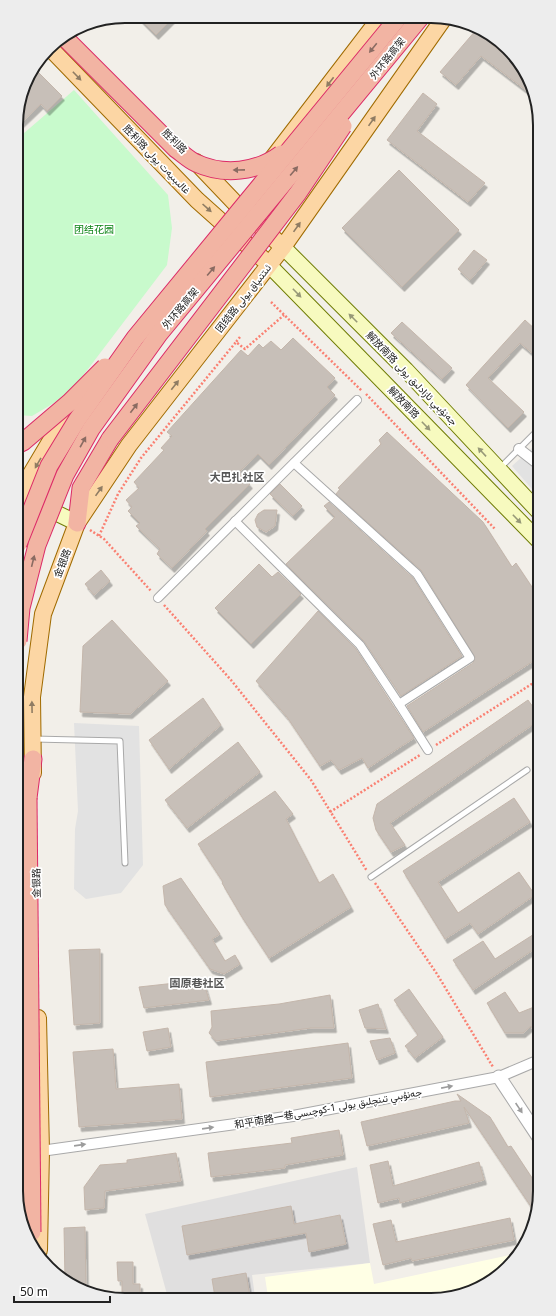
<svg xmlns="http://www.w3.org/2000/svg" width="556" height="1316" font-family="'Noto Sans',Vazirmatn,'Noto Sans SC',sans-serif">
<style>
.residential{fill:#e0dfdf}
.education{fill:#ffffe5}
.park{fill:#c8facc}
.parking{fill:#e2e2e2}
.building{fill:#c7bfb8;stroke:#c4b6ab;filter:url(#shadow)}
.lines{fill:none;stroke-linecap:round;stroke-linejoin:round}
.service-casing{stroke:#a9a9a9;stroke-width:7}
.pedestrian-casing{stroke:#a9a9a9;stroke-width:10}
.minor-casing{stroke:#a9a9a9;stroke-width:12}
.tertiary-casing{stroke:#a9a9a9;stroke-width:15}
.secondary-casing{stroke:#707d05;stroke-width:17}
.primary-casing{stroke:#a06b00;stroke-width:18}
.trunk-casing{stroke:#dc2a67;stroke-width:19}
.path{stroke:#fa8072;stroke-width:2.5;stroke-dasharray:2 2;stroke-linecap:butt}
.service{stroke:#fff;stroke-width:5}
.pedestrian{stroke:#fff;stroke-width:8}
.minor{stroke:#fff;stroke-width:10}
.tertiary{stroke:#fff;stroke-width:13}
.secondary{stroke:#f7fabf;stroke-width:15}
.primary{stroke:#fcd6a4;stroke-width:16}
.trunk{stroke:#f2b4a3;stroke-width:17}
.trunk-bridge-casing{stroke:#dc2a67;stroke-width:19;stroke-linecap:butt}
.trunk-bridge{stroke:#f2b4a3;stroke-width:17}
.oneway{fill:#8a6b62}
.oneway2{fill:#8f7c63}
.oneway3{fill:#979978}
.oneway4{fill:#9c9c9c}
.labels{text-anchor:middle;dominant-baseline:central;stroke-width:3.5;stroke-linejoin:round;paint-order:stroke}
.street-label{font-size:10px;fill:#222;stroke:#fff}
.park-label{font-size:10px;fill:#0c8416;stroke:#fff}
.neighbourhood-label{font-size:11px;font-weight:bold;fill:#555;stroke:#fff}
.rim{fill:none;stroke:#222;stroke-width:2}
</style>
<defs>
<filter id="shadow"><feDropShadow dx="2.5" dy="4.5" stdDeviation="0" flood-color="#0004"/></filter>
</defs>
<rect width="100%" height="100%" fill="#f2efe9"/>
<path class="residential" d="M357,1167L370,1263L252,1275L255,1297L168,1298L145,1214Z"/>
<path class="education" d="M519,1253L513,1263L459,1296L268,1297L265,1277L370,1263L374,1284Z"/>
<path class="park" d="M74,90L168,195L172,228L167,265L69,394L32,416L17,415L16,140Z"/>
<g class="parking">
<path d="M532,448L537,453L538,496L512,466Z"/>
<path d="M74,723L139,726L143,865L121,893L86,899L74,889L75,829L78,811Z"/>
</g>
<g class="building">
<path d="M137,16H175L156,35Z"/>
<path d="M476,30L495,39L491,44L515,63L535,97L481,56L456,85L440,72Z"/>
<path d="M34,68L62,96L47,111L41,104L16,128V118L27,77Z"/>
<path d="M423,93L437,104L417,131L485,183L468,202L387,140Z"/>
<path d="M399,170L459,230L402,287L342,228Z"/>
<path d="M474,250L487,260L470,280L458,269Z"/>
<path d="M525,320L537,331V357L520,343L488,378L524,412L508,428L466,385Z"/>
<path d="M402,322L452,368L442,379L391,333Z"/>
<path d="M293,338L335,378L327,387L335,395L269,465L258,454L239,472L250,484L205,529L207,531L172,568L157,554L160,549L136,526L140,523L128,511L132,507L126,500L139,488L134,482L164,450L161,448L172,436L167,432L241,350L248,356L259,344L263,348L271,341L281,350Z"/>
<path d="M387,432L483,522L512,567L516,563L538,596V658L423,732L407,706L473,663L475,657L421,570L336,494L340,489L338,488L381,444L379,440Z"/>
<path d="M280,484L302,506L293,516L270,494Z"/>
<path d="M329,502L413,578L462,656L401,696L364,641L286,564L335,517L324,506Z"/>
<path d="M264,510H277L275,526L266,532L257,527L255,520L258,514Z"/>
<path d="M259,564L272,577L278,572L301,594L251,644L215,608Z"/>
<path d="M101,570L110,581L94,595L85,584Z"/>
<path d="M318,611L356,649L414,738L368,768L362,758L339,770L331,760L320,766L287,717L256,681Z"/>
<path d="M112,620L168,681L130,714L80,712L83,646Z"/>
<path d="M203,698L221,725L169,769L149,740Z"/>
<path d="M528,700L538,714V721L390,823L405,845L391,852L376,830L373,818L377,804Z"/>
<path d="M238,742L260,772L187,828L165,800Z"/>
<path d="M275,791L293,814L286,819L319,883L333,874L351,907L269,958L242,917L222,883L223,882L198,844Z"/>
<path d="M514,798L530,822L438,882L458,913L519,872L535,895L478,934L470,923L445,939L403,871Z"/>
<path d="M181,878L220,934L212,939L225,961L235,955L240,964L224,974L210,969L165,905L163,886Z"/>
<path d="M539,931V946L473,990L453,960L483,941L495,959Z"/>
<path d="M100,949V1023L74,1025L69,950Z"/>
<path d="M203,980L209,1000L144,1008L139,987Z"/>
<path d="M409,989L443,1037L415,1058L405,1046L418,1035L394,1000Z"/>
<path d="M505,992L519,1013L539,1005V1044L531,1026L523,1033H505L487,1003Z"/>
<path d="M330,995L334,1028H311L216,1041L209,1033L212,1027L211,1011L279,1004Z"/>
<path d="M378,1004L386,1029L365,1028L359,1010Z"/>
<path d="M168,1028L171,1047L147,1051L143,1032Z"/>
<path d="M390,1038L395,1053L377,1060L370,1041Z"/>
<path d="M348,1043L352,1078L210,1097L206,1062Z"/>
<path d="M113,1049L116,1089L179,1084L182,1119L79,1127L73,1052Z"/>
<path d="M457,1094L490,1117L508,1147L511,1146L540,1190L536,1214L464,1107L469,1123L367,1146L361,1122L455,1101H461Z"/>
<path d="M339,1130L343,1155L285,1165V1168L211,1177L208,1153L292,1143L291,1138Z"/>
<path d="M176,1153L181,1181L105,1191L104,1208L85,1210L84,1187L100,1165L127,1163V1160Z"/>
<path d="M388,1161L393,1186L479,1162L484,1180L400,1203L399,1198L378,1203L370,1165Z"/>
<path d="M291,1206L294,1224L340,1215L346,1244L309,1252L306,1233L187,1255L182,1226Z"/>
<path d="M510,1218L514,1240L412,1261L411,1258L383,1265L373,1224L391,1220L396,1242Z"/>
<path d="M85,1227L86,1289L65,1279L64,1228Z"/>
<path d="M117,1262H133V1284H140V1298H122V1281H118Z"/>
<path d="M246,1273L250,1297H215L212,1279Z"/>
</g>
<g class="lines">
<defs>
<g id="service">
<path d="M500,468L537,431"/>
<path d="M34,739L120,741L125,863"/>
<path d="M371,877L527,770"/>
</g>
<g id="pedestrian">
<path d="M235,521L360,645L399,704L470,658L417,574L294,463"/>
<path d="M158,598L357,400"/>
<path d="M399,704L428,750"/>
</g>
<g id="minor">
<path d="M519,449L537,463"/>
<path d="M41,1151L293,1116L499,1077L539,1060"/>
</g>
<path id="tertiary" d="M499,1077L540,1139"/>
<g id="secondary">
<path d="M283,247L406,370L538,511"/>
<path d="M269,265L538,540"/>
<path d="M17,494L77,523"/>
</g>
<g id="primary">
<path d="M50,48L197,200L263,259"/>
<path d="M196,162L237,205L283,247"/>
<path d="M269,163L380,18"/>
<path d="M17,504L19,494L57,430L86,397"/>
<path d="M33,773L32,697L43,614L77,523L129,445L283,247L444,18"/>
<path d="M38,1018L41,1151L39,1250"/>
</g>
<g id="trunk">
<path d="M77,523L81,488L110,439"/>
<path d="M28,798L33,759"/>
<path d="M19,1077L21,1222"/>
</g>
</defs>
<use href="#service" class="service-casing"/>
<use href="#pedestrian" class="pedestrian-casing"/>
<use href="#minor" class="minor-casing"/>
<use href="#tertiary" class="tertiary-casing"/>
<use href="#secondary" class="secondary-casing"/>
<use href="#primary" class="primary-casing"/>
<use href="#trunk" class="trunk-casing"/>
<g class="path">
<path d="M271,302L362,391"/>
<path d="M240,337L236,342L245,349L284,315"/>
<path d="M366,394L495,529"/>
<path d="M90,530L104,539L151,591"/>
<path d="M99,536L118,494L141,458L236,342"/>
<path d="M164,605L231,680L311,780L367,871"/>
<path d="M436,745L538,680"/>
<path d="M330,812L420,755"/>
<path d="M375,883L437,974L493,1067"/>
</g>
<use href="#service" class="service"/>
<use href="#pedestrian" class="pedestrian"/>
<use href="#minor" class="minor"/>
<use href="#tertiary" class="tertiary"/>
<use href="#secondary" class="secondary"/>
<use href="#primary" class="primary"/>
<use href="#trunk" class="trunk"/>
<defs>
<g id="trunk-bridge">
<path d="M64,37L176,149C182,153 189,160 196,163C224,176 257,172 281,154"/>
<path d="M110,439L298,193L343,126"/>
<path d="M17,445L23,442L70,402L105,367"/>
<path d="M18,544L49,466L77,420L135,338L398,18"/>
<path d="M18,641L21,608L37,545L65,475L91,429L159,334L420,18"/>
<path d="M28,798L32,1232"/>
</g>
</defs>
<use href="#trunk-bridge" class="trunk-bridge-casing"/>
<use href="#trunk-bridge" class="trunk-bridge"/>
</g>
<defs><path id="oneway-solid" d="M-6-.8H1V-3.2L6.5 0L1 3.2V.8H-6Z"/></defs>
<g class="oneway">
<use href="#oneway-solid" transform="translate(373 48) rotate(129)"/>
<use href="#oneway-solid" transform="translate(239 170) rotate(179)"/>
<use href="#oneway-solid" transform="translate(294 171) rotate(-50)"/>
<use href="#oneway-solid" transform="translate(211 271) rotate(-50)"/>
<use href="#oneway-solid" transform="translate(134 408) rotate(-53)"/>
<use href="#oneway-solid" transform="translate(83 442) rotate(-61)"/>
<use href="#oneway-solid" transform="translate(33 561) rotate(-76)"/>
</g>
<g class="oneway2">
<use href="#oneway-solid" transform="translate(77 76) rotate(46)"/>
<use href="#oneway-solid" transform="translate(330 82) rotate(127)"/>
<use href="#oneway-solid" transform="translate(372 121) rotate(-55)"/>
<use href="#oneway-solid" transform="translate(207 208) rotate(42)"/>
<use href="#oneway-solid" transform="translate(297 227) rotate(-55)"/>
<use href="#oneway-solid" transform="translate(175 385) rotate(-52)"/>
<use href="#oneway-solid" transform="translate(38 463) rotate(120)"/>
<use href="#oneway-solid" transform="translate(99 491) rotate(-55)"/>
<use href="#oneway-solid" transform="translate(32 707) rotate(-91)"/>
</g>
<g class="oneway3">
<use href="#oneway-solid" transform="translate(297 293) rotate(46)"/>
<use href="#oneway-solid" transform="translate(353 318) rotate(-135)"/>
<use href="#oneway-solid" transform="translate(426 426) rotate(46)"/>
<use href="#oneway-solid" transform="translate(482 452) rotate(-133)"/>
<use href="#oneway-solid" transform="translate(517 519) rotate(46)"/>
</g>
<g class="oneway4">
<use href="#oneway-solid" transform="translate(447 1087) rotate(-11)"/>
<use href="#oneway-solid" transform="translate(519 1108) rotate(56)"/>
<use href="#oneway-solid" transform="translate(208 1128) rotate(-8)"/>
<use href="#oneway-solid" transform="translate(80 1145) rotate(-8)"/>
</g>
<g class="labels">
<g class="street-label">
<text transform="translate(387 58) rotate(-51)">外环路高架</text>
<text transform="translate(175 141) rotate(45)">胜利路</text>
<text transform="translate(157 159) rotate(46)">胜利路 غالىبىيەت يولى</text>
<text transform="translate(243 298) rotate(-52)">团结路 ئىتتىپاق يولى</text>
<text transform="translate(180 308) rotate(-50)">外环路高架</text>
<text transform="translate(412 378) rotate(46)">解放南路 جەنۇبىي ئازادلىق يولى</text>
<text transform="translate(404 402) rotate(46)">解放南路</text>
<text transform="translate(62 563) rotate(-69)">金银路</text>
<text transform="translate(36 883) rotate(-91)">金银路</text>
<text transform="translate(328 1108) rotate(-10)">和平南路一巷جەنۇبىي تىنچلىق يولى 1-كوچىسى</text>
</g>
<g class="park-label">
<text x="94" y="229">团结花园</text>
</g>
<g class="neighbourhood-label">
<text x="237" y="476">大巴扎社区</text>
<text x="197" y="982">固原巷社区</text>
</g>
</g>
<path d="M0 0H556V1316H0ZM125 23H431A102 102 0 0 1 533 125V1191A102 102 0 0 1 431 1293H125A102 102 0 0 1 23 1191V125A102 102 0 0 1 125 23Z" fill="#ededed" fill-rule="evenodd"/>
<path class="rim" d="M125 23H431A102 102 0 0 1 533 125V1191A102 102 0 0 1 431 1293H125A102 102 0 0 1 23 1191V125A102 102 0 0 1 125 23Z"/>
<path d="M14 1296v6h96v-6" fill="none" stroke="#222222" stroke-width="2"/>
<text x="20" y="1296" font-size="12" fill="#222222" stroke="#ffffff" stroke-width="3" paint-order="stroke">50 m</text>
</svg>
